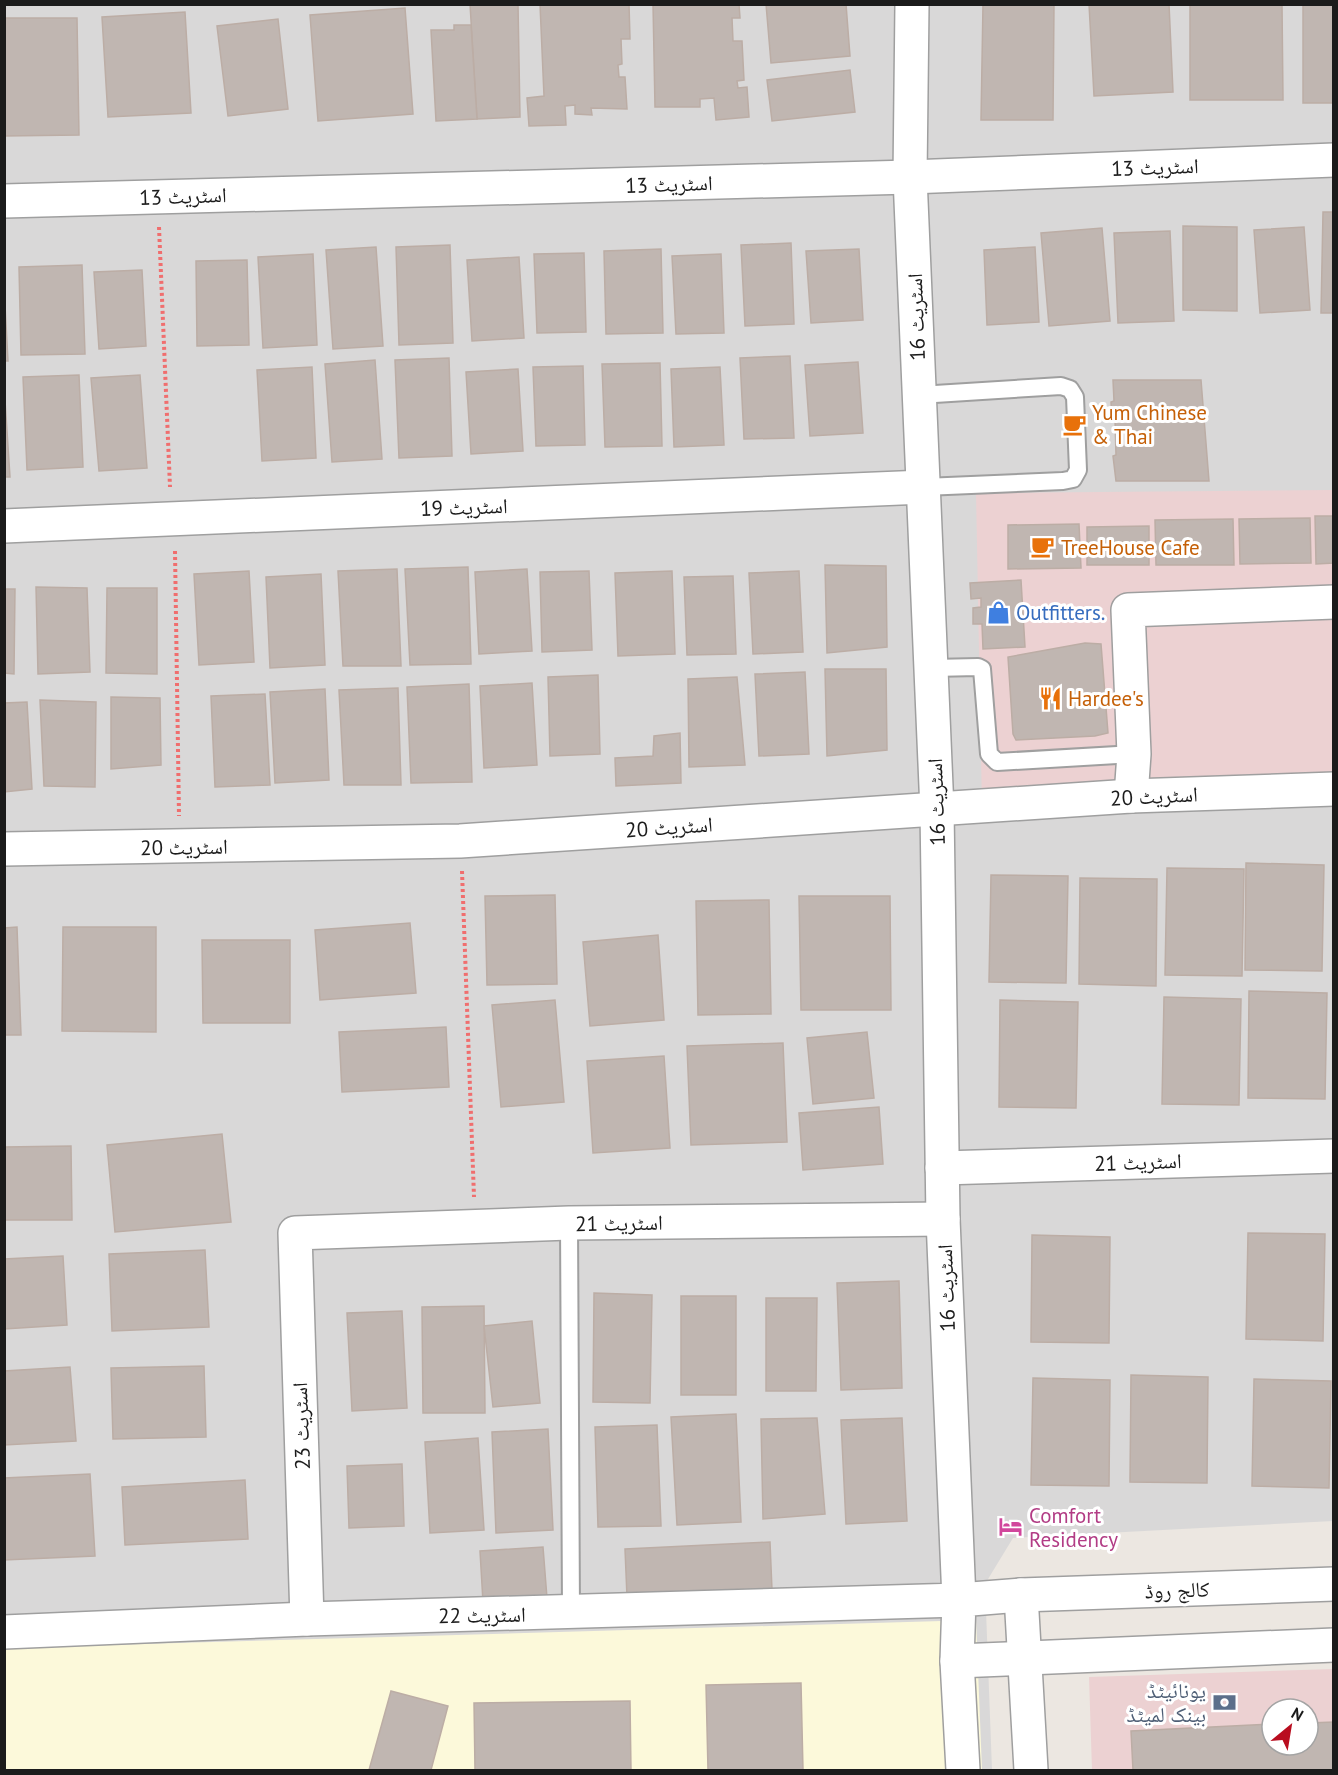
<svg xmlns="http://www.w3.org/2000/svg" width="1338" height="1775" font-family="'PT Sans','Noto Naskh Arabic',sans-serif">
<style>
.residential{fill:#d9d8d8}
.commercial{fill:#ecd1d2;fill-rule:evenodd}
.education{fill:#fcf9da}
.building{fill:#c0b6b1;stroke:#bcada5;stroke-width:1.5}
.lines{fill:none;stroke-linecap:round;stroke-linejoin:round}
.service-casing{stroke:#9f9f9f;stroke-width:20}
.minor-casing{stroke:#9f9f9f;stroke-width:36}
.tertiary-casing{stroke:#9f9f9f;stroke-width:36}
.path{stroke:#f06e6e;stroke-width:4;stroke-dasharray:3 3;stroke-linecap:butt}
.service{stroke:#fff;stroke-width:16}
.minor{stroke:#fff;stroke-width:33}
.tertiary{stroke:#fff;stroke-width:33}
.labels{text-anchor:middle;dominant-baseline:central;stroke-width:6;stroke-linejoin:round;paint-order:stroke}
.street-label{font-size:21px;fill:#1b1b1b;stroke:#fff}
.food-label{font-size:21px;fill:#c56008;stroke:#fff;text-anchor:start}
.shop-label{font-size:21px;fill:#366cbe;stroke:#fff;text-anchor:start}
.hotel-label{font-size:21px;fill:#b23c85;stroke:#fff;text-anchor:start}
.service-label{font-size:21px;fill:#4e5e75;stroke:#fff;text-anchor:end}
</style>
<rect width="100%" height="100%" fill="#ece7e1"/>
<path class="residential" d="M5,5H1333V1521L1013,1538L985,1584L992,1770H5Z"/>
<g class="commercial">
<path d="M1333,490V795L982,808L976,493Z"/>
<path d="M1333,1669V1770H1092L1089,1677ZM1272,1709H1308V1745H1272Z"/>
</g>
<path class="education" d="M976,1620L982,1770H5L4,1648Z"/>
<g class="building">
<path d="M470,4H518L520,117L477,119Z"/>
<path d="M540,4H629L630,39H621L622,64L618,65L619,77H625L627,109L591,108L592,115L575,114V105L565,106L566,125L529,126L527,98L544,96Z"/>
<path d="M653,4H739L740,18H732L733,41H742L744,80L737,81L738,88L747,87L749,117L716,120L714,98L700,99V107H655Z"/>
<path d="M766,4H846L850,56L771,63Z"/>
<path d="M983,4H1054L1053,120H981Z"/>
<path d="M1089,4H1169L1173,92L1094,96Z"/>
<path d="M1190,4H1282L1283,100H1190Z"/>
<rect x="1303" y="4" width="31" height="99"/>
<path d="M405,8L413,114L318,121L310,15Z"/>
<path d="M185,12L191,113L108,117L102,17Z"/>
<path d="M4,18H77L79,135L4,136Z"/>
<path d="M278,19L288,109L228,116L217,26Z"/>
<path d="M454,25H471L477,119L436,121L431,30H454Z"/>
<path d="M850,70L855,112L772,121L767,80Z"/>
<path d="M1323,212H1334V313H1321Z"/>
<path d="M1183,226L1237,227V311L1183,310Z"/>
<path d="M1304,227L1310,310L1260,313L1254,230Z"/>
<path d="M1102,228L1110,321L1049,326L1041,233Z"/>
<path d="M1170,231L1174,321L1118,323L1114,233Z"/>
<path d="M791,243L794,324L745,326L741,245Z"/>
<path d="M450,245L453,343L399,345L396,247Z"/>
<path d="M376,247L383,346L333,349L326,250Z"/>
<path d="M1035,247L1039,322L987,325L984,250Z"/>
<path d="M661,249L663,333L606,334L604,251Z"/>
<path d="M859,249L863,320L811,323L806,251Z"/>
<path d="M584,253L586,332L537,333L534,254Z"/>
<path d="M313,254L317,345L263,348L258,257Z"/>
<path d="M721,254L724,333L676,334L672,256Z"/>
<path d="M519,257L524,338L472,341L467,260Z"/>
<path d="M247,260L249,345L197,346L196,261Z"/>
<path d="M82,265L85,354L21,355L19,267Z"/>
<path d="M142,270L146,346L99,349L94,272Z"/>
<path d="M4,287L8,361H4Z"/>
<path d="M790,356L794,438L744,439L740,358Z"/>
<path d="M449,358L452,456L399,458L395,360Z"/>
<path d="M375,360L382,459L332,462L325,364Z"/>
<path d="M858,362L863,433L810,436L805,365Z"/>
<path d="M660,363L662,446L605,447L602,364Z"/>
<path d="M583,366L585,445L536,446L533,367Z"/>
<path d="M312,367L316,458L262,461L257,370Z"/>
<path d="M720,367L724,445L674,447L671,369Z"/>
<path d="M518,369L523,451L471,454L466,372Z"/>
<path d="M79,375L83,467L27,470L23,377Z"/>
<path d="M140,375L147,468L99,471L91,378Z"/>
<path d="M1113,380H1201L1209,481H1116L1113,456L1116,455L1115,419L1112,420L1111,402L1114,401Z"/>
<path d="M4,385L10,477H4Z"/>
<path d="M1315,516H1334V563L1316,564Z"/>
<path d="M1310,518L1311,563L1240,564L1239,519Z"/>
<path d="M1233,519L1234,565H1156L1155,520Z"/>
<path d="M1079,524L1081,568L1008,569V525Z"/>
<path d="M1149,526V565H1087V527Z"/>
<path d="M825,565L886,566L887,647L827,653Z"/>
<path d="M468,567L471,664L410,665L405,569Z"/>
<path d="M397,569L401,666H343L338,571Z"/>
<path d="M527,569L532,651L479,654L475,572Z"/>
<path d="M249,571L254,662L199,665L194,574Z"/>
<path d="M589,571L592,650L542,652L540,572Z"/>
<path d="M672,571L675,654L618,656L615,573Z"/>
<path d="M799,571L803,652L753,654L749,573Z"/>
<path d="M321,574L325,665L270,668L266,577Z"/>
<path d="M733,576L736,654L687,655L684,577Z"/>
<path d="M1021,580L1025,647L983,649L982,624H973V608L981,607V598L971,599L970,583Z"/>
<path d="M36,587L87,588L90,672L38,674Z"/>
<path d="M107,588H157V674L106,673Z"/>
<path d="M4,589H15L14,674L4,673Z"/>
<path d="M1085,643L1101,644L1108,733L1095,736L1016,740L1013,734L1008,657Z"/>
<path d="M825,669H886L887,750L827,756Z"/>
<path d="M805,672L809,754L759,756L755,674Z"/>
<path d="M598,675L600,754L550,756L548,677Z"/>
<path d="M737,677L745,765L689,767L688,679Z"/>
<path d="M532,683L537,765L484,768L480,686Z"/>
<path d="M469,684L472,782L411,783L407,687Z"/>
<path d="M398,688L401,785H344L339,690Z"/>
<path d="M325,689L329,780L275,783L270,692Z"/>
<path d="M265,694L270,785L215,787L211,696Z"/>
<path d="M111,697L160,698L161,765L111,769Z"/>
<path d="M40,700L96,702L95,787L44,786Z"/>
<path d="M27,702L32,789L4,792V703Z"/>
<path d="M680,733L681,783L616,786L615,758L653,756L654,736Z"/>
<path d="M1246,863L1324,865L1322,971L1245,970Z"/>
<path d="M1167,868L1244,869L1242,976L1165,975Z"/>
<path d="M991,875L1068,876L1066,983L989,982Z"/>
<path d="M1080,878L1157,879L1156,986L1079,984Z"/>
<path d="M555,895L557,984L487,985L485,896Z"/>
<path d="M799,896H890L891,1010H801Z"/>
<path d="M769,900L771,1014L698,1015L696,901Z"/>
<path d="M410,923L416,993L320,1000L315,930Z"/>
<path d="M17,927L21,1035H4V928Z"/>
<path d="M63,927H156V1032L62,1031Z"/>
<path d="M658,935L664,1020L590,1026L583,942Z"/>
<path d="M202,940H290V1023H203Z"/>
<path d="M1249,991L1327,993L1325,1099L1248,1098Z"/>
<path d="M1164,997L1241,999L1239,1105L1162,1104Z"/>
<path d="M555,1000L564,1102L501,1107L492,1005Z"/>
<path d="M1000,1000L1078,1002L1076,1108L999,1107Z"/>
<path d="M446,1027L449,1087L342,1092L339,1032Z"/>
<path d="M867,1032L874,1098L813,1104L807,1038Z"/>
<path d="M783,1043L787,1142L691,1145L687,1046Z"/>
<path d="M664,1056L670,1148L593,1153L587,1061Z"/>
<path d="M879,1107L883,1164L803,1170L799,1113Z"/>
<path d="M222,1134L231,1222L115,1232L107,1145Z"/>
<path d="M71,1146L72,1220H4V1147Z"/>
<path d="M1248,1233L1325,1234L1323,1341L1246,1339Z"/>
<path d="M1032,1235L1110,1237L1109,1343L1031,1342Z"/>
<path d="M205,1250L209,1327L112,1331L109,1254Z"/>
<path d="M63,1256L67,1325L4,1329V1259Z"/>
<path d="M899,1281L902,1388L841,1390L837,1283Z"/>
<path d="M594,1293L652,1295L650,1403L593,1402Z"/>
<rect x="681" y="1296" width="55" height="99"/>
<path d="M766,1298H817L816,1391H766Z"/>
<path d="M484,1306L485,1413H423L422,1307Z"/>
<path d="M402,1311L407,1408L352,1411L347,1313Z"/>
<path d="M532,1321L540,1403L493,1407L484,1326Z"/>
<path d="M204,1366L206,1437L113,1439L111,1368Z"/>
<path d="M70,1367L76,1441L4,1445V1371Z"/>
<path d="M1131,1375L1208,1377L1207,1483L1130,1482Z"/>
<path d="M1033,1378L1110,1380L1109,1486L1031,1485Z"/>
<path d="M1254,1379L1331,1381L1329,1488L1252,1486Z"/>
<path d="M736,1414L741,1522L677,1525L671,1417Z"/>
<path d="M817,1418L825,1514L763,1519L761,1419Z"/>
<path d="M902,1418L907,1521L846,1524L841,1420Z"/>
<path d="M657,1425L661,1526L598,1527L595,1427Z"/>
<path d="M548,1429L553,1530L496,1533L492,1432Z"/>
<path d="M478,1438L484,1530L430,1533L425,1442Z"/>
<path d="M402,1464L404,1526L349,1528L347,1466Z"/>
<path d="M90,1474L95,1556L4,1560V1478Z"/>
<path d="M245,1480L248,1539L125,1545L122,1487Z"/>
<path d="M770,1542L772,1590L627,1597L625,1549Z"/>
<path d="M543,1547L547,1598L483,1602L480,1551Z"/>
<path d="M801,1683L803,1770H708L706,1685Z"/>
<path d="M391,1691L448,1706L431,1770H369Z"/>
<path d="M630,1701L631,1770H475L474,1703Z"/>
<path d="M1334,1722V1770H1133L1131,1731L1272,1724V1745H1308V1723Z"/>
</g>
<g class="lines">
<defs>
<g id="service">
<path d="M919,395L1061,386L1070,389L1075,397L1078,470L1073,479L1063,481L924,487"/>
<path d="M932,668L978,667L982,669L989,754L997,762L1134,754"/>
<path d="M569,1223L571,1612"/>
</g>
<g id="minor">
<path d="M4,201L910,177L1334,160"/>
<path d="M4,526L924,487"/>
<path d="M1131,796L1134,754L1128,610L1334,602"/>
<path d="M4,849L460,841L1131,796L1334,789"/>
<path d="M942,1168L1334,1156"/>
<path d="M307,1619L295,1233L569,1223L943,1219"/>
<path d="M4,1632L307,1619L959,1600L943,1219L937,810L910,177L912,4"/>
</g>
<g id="tertiary">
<path d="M1021,1595L1031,1770"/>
<path d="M957,1661L1334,1645"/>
<path d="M963,1770L957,1661L959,1600L1021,1595L1334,1584"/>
</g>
</defs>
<use href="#service" class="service-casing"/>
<use href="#minor" class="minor-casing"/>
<use href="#tertiary" class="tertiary-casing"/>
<g class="path">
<path d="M159,227L170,487"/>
<path d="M175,551L179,816"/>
<path d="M462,871L474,1197"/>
</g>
<use href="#service" class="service"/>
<use href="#minor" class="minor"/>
<use href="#tertiary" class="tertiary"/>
</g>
<defs>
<symbol id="cafe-bare" viewBox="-9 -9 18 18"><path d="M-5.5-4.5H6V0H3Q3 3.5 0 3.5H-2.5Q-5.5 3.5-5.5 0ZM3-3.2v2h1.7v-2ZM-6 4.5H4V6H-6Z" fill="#e8710a" stroke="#fff" stroke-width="2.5" paint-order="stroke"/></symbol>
<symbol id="shop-bare" viewBox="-9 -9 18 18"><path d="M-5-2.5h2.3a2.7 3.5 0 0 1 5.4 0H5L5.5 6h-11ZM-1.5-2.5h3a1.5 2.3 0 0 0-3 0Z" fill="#3f7fe0" stroke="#fff" stroke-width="2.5" paint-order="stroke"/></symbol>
<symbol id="restaurant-bare" viewBox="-9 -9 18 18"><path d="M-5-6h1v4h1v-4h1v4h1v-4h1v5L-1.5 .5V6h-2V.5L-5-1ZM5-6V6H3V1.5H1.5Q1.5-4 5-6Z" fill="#e8710a" stroke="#fff" stroke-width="2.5" paint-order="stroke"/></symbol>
<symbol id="hotel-bare" viewBox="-9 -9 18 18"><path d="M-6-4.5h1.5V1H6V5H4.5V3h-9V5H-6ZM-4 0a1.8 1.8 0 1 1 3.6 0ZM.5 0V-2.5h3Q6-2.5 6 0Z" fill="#d1479c" stroke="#fff" stroke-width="2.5" paint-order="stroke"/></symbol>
<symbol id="bank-bare" viewBox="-9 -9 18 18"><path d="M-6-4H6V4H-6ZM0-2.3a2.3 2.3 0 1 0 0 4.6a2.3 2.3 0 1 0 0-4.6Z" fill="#5c6f8a" stroke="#fff" stroke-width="2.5" paint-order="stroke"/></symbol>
</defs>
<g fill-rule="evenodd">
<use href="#cafe-bare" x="1058" y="408" width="33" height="33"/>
<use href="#cafe-bare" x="1026" y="530" width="33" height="33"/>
<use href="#shop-bare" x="982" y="596" width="33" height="33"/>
<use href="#restaurant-bare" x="1034" y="682" width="33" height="33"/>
<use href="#hotel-bare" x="994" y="1510" width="33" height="33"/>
<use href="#bank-bare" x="1208" y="1686" width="33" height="33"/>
</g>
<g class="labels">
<g class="street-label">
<text transform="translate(1155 167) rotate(-2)">اسٹریٹ 13</text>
<text transform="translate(669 184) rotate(-2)">اسٹریٹ 13</text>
<text transform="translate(183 196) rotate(-2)">اسٹریٹ 13</text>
<text transform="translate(916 317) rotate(-92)">اسٹریٹ 16</text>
<text transform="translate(464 507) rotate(-2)">اسٹریٹ 19</text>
<text transform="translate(1154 796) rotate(-3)">اسٹریٹ 20</text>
<text transform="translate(936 802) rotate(-92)">اسٹریٹ 16</text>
<text transform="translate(669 827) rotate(-4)">اسٹریٹ 20</text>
<text transform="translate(184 847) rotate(-1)">اسٹریٹ 20</text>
<text transform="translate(1138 1162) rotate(-2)">اسٹریٹ 21</text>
<text transform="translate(619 1223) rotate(-1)">اسٹریٹ 21</text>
<text transform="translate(946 1288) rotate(-92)">اسٹریٹ 16</text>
<text transform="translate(301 1426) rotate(-92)">اسٹریٹ 23</text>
<text transform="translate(1177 1590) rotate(-2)">کالج روڈ</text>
<text transform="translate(482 1615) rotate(-1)">اسٹریٹ 22</text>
</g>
<g class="food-label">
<text x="1092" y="412">Yum Chinese<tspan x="1092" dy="24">&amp; Thai</tspan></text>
<text x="1061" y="547">TreeHouse Cafe</text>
<text x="1068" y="698">Hardee's</text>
</g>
<g class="shop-label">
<text x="1016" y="612">Outfitters.</text>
</g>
<g class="hotel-label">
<text x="1029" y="1515">Comfort<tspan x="1029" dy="24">Residency</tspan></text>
</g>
<g class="service-label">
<text x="1206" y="1690">یونائیٹڈ<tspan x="1206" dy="24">بینک لمیٹڈ</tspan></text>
</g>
</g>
<rect width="1338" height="1775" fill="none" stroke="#1b1b1b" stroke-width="12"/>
<g transform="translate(1290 1727) rotate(30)"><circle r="28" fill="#ffffff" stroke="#a4a4a4" stroke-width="1.5"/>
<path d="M0-4.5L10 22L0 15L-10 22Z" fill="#b90d1f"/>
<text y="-9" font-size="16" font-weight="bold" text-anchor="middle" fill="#1b1b1b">N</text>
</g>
</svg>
